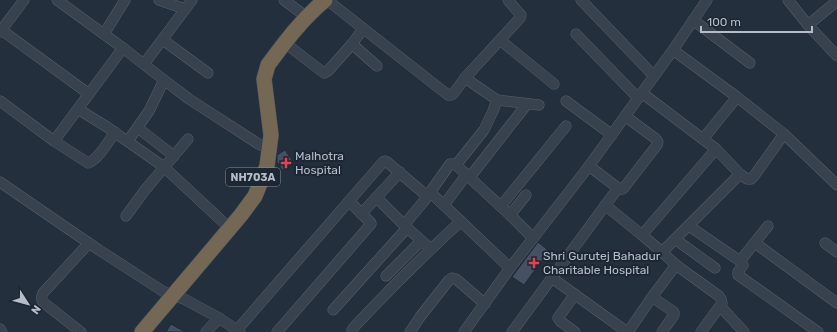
<svg xmlns="http://www.w3.org/2000/svg" width="837" height="332" font-family="Rubik,sans-serif">
<style>
.building{fill:#455162;stroke:#1f2835}
.lines{fill:none;stroke-linecap:round;stroke-linejoin:round}
.minor-casing{stroke:#565f6c;stroke-width:11}
.highway-casing{stroke:#434c59;stroke-width:16}
.minor{stroke:#38414e;stroke-width:10}
.highway{stroke:#746855;stroke-width:15}
.health-dot{fill:#e0444e;stroke:#1d2633;stroke-width:1.5}
.labels{text-anchor:middle;dominant-baseline:central;stroke-width:4;stroke-linejoin:round;paint-order:stroke}
.shield{fill:#1d2633;stroke:#878f9c;stroke-width:1}
.shield-label{font-size:11px;font-weight:bold;fill:#b4bcc9}
.poi-label{font-size:12px;fill:#b4bcc9;stroke:#1d2633;text-anchor:start}
</style>
<rect width="100%" height="100%" fill="#242f3e"/>
<g class="building">
<path d="M285,150L294,163L283,171L277,162V155Z"/>
<path d="M538,242L549,251L524,285L512,277Z"/>
<path d="M171,324L185,332H166Z"/>
</g>
<g class="lines">
<defs>
<g id="minor">
<path d="M57,0L123,48L164,80L189,99L260,145"/>
<path d="M159,0L185,9"/>
<path d="M284,0L300,12"/>
<path d="M327,0L448,95H451L453,94L465,78L520,18L521,15L519,13L508,0"/>
<path d="M581,0L654,76"/>
<path d="M788,0L808,25L837,56"/>
<path d="M693,20L750,63"/>
<path d="M808,25L837,1"/>
<path d="M0,29L89,94"/>
<path d="M0,32L24,0"/>
<path d="M104,34L125,0"/>
<path d="M576,34L638,98"/>
<path d="M163,40L208,73"/>
<path d="M500,40L554,84"/>
<path d="M285,43L324,73L328,71L352,44L363,29"/>
<path d="M352,44L377,66"/>
<path d="M673,50L737,97L784,134L837,185"/>
<path d="M144,64L192,0"/>
<path d="M465,78L497,100"/>
<path d="M642,93L716,149L740,174L747,179H751L754,176L784,134"/>
<path d="M0,101L54,141L88,163C97,161 109,141 115,132"/>
<path d="M566,101L612,135"/>
<path d="M78,109L107,127L164,167L223,222"/>
<path d="M138,128L174,156"/>
<path d="M703,139L737,97"/>
<path d="M54,141L123,48"/>
<path d="M128,141L149,111L164,80"/>
<path d="M456,165L510,215L533,238"/>
<path d="M589,166L618,188L620,189H623L657,145L658,142L656,139L625,116"/>
<path d="M740,174L662,252L676,265L719,296L721,299L722,303L720,306L744,332"/>
<path d="M470,177L527,104"/>
<path d="M0,182L99,250L164,292L184,299L219,318L240,332"/>
<path d="M430,192L510,268"/>
<path d="M377,198L404,225L431,249"/>
<path d="M444,205L467,174"/>
<path d="M605,205L642,235L716,149"/>
<path d="M501,206L566,126"/>
<path d="M361,214L400,172"/>
<path d="M510,215L526,195"/>
<path d="M126,216L145,190L188,139"/>
<path d="M404,225L424,201L450,164H454L456,165L484,130L493,111L497,100L539,105"/>
<path d="M689,226L740,261L768,226"/>
<path d="M642,235L662,252"/>
<path d="M675,239L715,268"/>
<path d="M755,243L837,303"/>
<path d="M825,243L837,252"/>
<path d="M740,261L743,265L738,272V275L818,332"/>
<path d="M386,276L421,241"/>
<path d="M552,278L627,332"/>
<path d="M575,294L558,318L560,321L575,332"/>
<path d="M652,297L674,312V315L662,332"/>
<path d="M333,310L407,228"/>
<path d="M0,329L2,332"/>
<path d="M237,330L383,162L385,161L387,162L427,196"/>
<path d="M81,332L44,303C41,300 41,297 43,293L89,243"/>
<path d="M206,332L219,318"/>
<path d="M277,332L371,224V223L349,201"/>
<path d="M353,332L352,330L355,326C389,290 424,255 461,221"/>
<path d="M410,332L420,317L449,280L452,278L456,279L485,304"/>
<path d="M464,332L510,268L589,166L673,50L707,0"/>
<path d="M512,332L618,188"/>
<path d="M628,332L652,297L676,265"/>
<path d="M701,332L720,306"/>
</g>
<path id="highway" d="M142,332L241,215L255,196L267,166L271,135L264,79L268,65C285,42 302,19 325,0"/>
</defs>
<use href="#minor" class="minor-casing"/>
<use href="#highway" class="highway-casing"/>
<use href="#minor" class="minor"/>
<use href="#highway" class="highway"/>
</g>
<g class="health-dot">
<path d="M284 157h4v4h4v4h-4v4h-4v-4h-4v-4h4z"/>
<path d="M532 257h4v4h4v4h-4v4h-4v-4h-4v-4h4z"/>
</g>
<g class="labels">
<rect class="shield" x="226" y="168" width="54" height="18" rx="3"/>
<g class="shield-label">
<text x="253" y="177">NH703A</text>
</g>
<g class="poi-label">
<text x="295" y="156">Malhotra<tspan x="295" dy="14">Hospital</tspan></text>
<text x="543" y="256">Shri Gurutej Bahadur<tspan x="543" dy="14">Charitable Hospital</tspan></text>
</g>
</g>
<g transform="translate(28 304) rotate(126)" stroke="#1d2633" stroke-width="3" paint-order="stroke">
<path d="M0-3L7 15L0 10L-7 15Z" fill="#b4bcc9"/>
<text y="-6" font-size="11" font-weight="bold" text-anchor="middle" fill="#b4bcc9">N</text>
</g>
<path d="M701 26v6h111v-6" fill="none" stroke="#b4bcc9" stroke-width="2"/>
<text x="707" y="26" font-size="12" fill="#b4bcc9" stroke="#1d2633" stroke-width="3" paint-order="stroke">100 m</text>
</svg>
